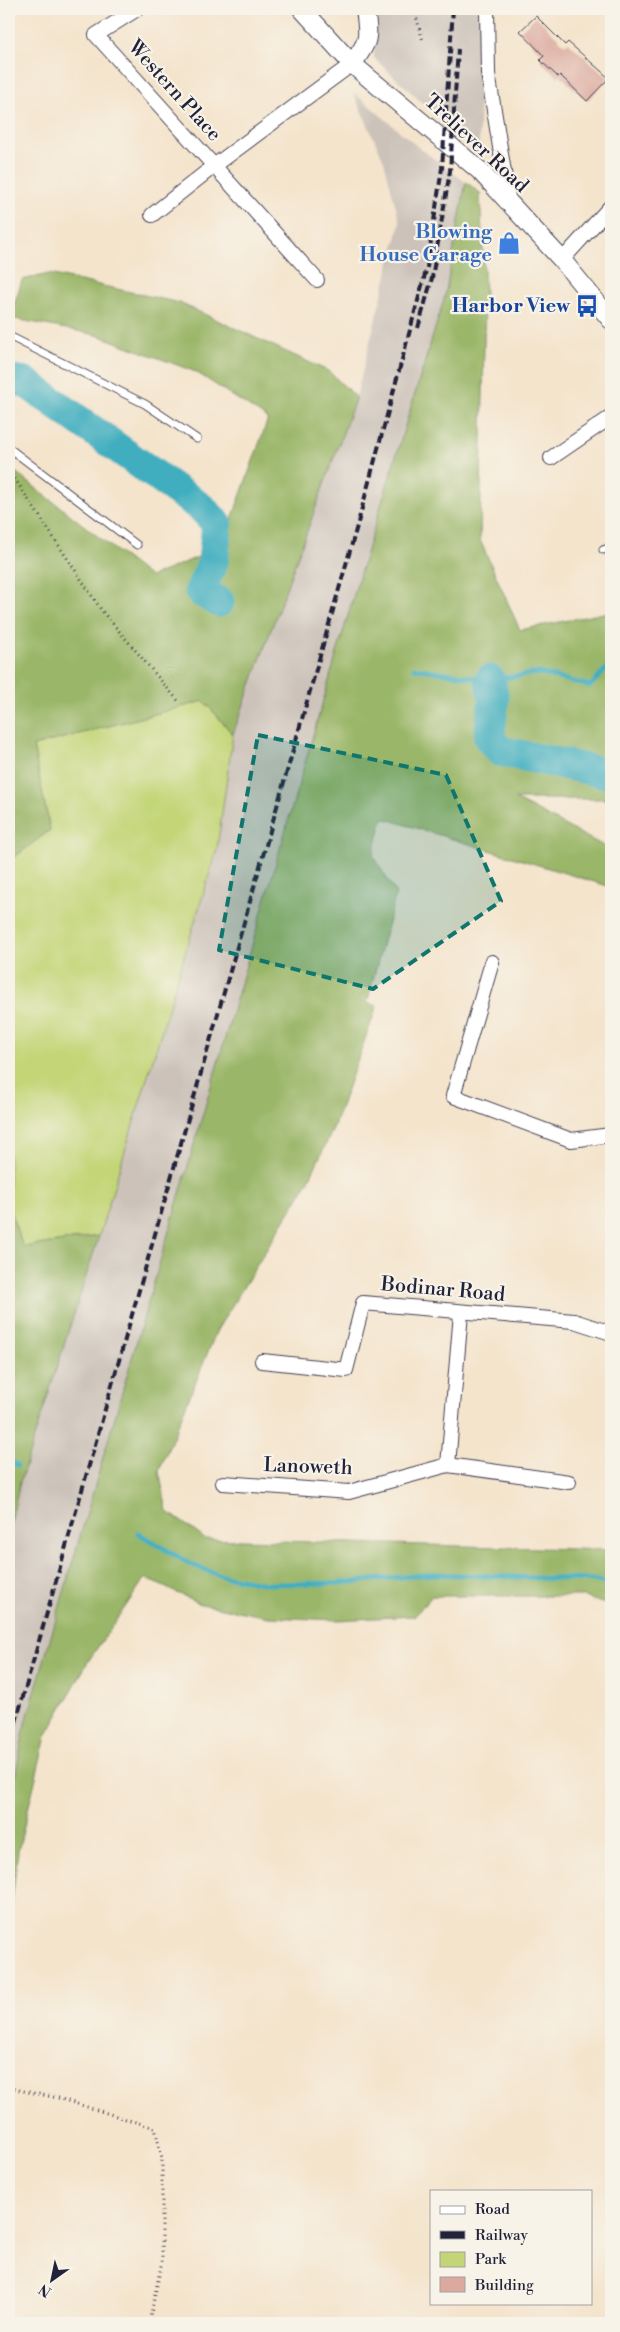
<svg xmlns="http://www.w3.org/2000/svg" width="620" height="2332" font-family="'Libre Bodoni',serif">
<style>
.industrial{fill:#ccc2b9}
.green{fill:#c3d577;stroke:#727c59}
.forest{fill:#9ab668;stroke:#5e6c52}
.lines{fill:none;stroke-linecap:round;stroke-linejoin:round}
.stream{stroke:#41aebf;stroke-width:5}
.river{stroke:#41aebf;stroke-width:31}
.building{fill:#dca99e}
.service-casing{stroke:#423f51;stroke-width:9}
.minor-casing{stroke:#423f51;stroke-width:16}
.tertiary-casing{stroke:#423f51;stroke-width:20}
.path{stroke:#423f51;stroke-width:3;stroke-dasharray:1 4;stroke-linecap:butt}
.service{stroke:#fff;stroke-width:7}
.minor{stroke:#fff;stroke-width:14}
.tertiary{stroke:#fff;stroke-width:18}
.rail{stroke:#22223b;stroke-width:4;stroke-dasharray:8 4;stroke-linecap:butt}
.marked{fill:#0f766e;fill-opacity:0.2;stroke:#0f766e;stroke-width:4;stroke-dasharray:10 6;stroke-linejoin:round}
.labels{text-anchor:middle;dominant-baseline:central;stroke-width:4.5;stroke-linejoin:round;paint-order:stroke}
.street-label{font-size:20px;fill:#22223b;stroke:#f7f3e8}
.shop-label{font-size:20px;font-weight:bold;fill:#366cbe;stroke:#f7f3e8;text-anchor:end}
.transit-label{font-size:20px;font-weight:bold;fill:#164399;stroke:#f7f3e8;text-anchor:end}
</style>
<rect width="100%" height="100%" fill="#f7f3e8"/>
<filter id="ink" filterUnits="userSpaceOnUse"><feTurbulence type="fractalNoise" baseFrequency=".02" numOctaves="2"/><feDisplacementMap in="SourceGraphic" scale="10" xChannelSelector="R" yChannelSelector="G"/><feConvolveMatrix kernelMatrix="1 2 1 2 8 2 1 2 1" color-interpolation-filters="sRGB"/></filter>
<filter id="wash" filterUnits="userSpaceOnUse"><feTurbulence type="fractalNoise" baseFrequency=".0096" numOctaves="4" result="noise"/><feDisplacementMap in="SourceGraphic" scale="20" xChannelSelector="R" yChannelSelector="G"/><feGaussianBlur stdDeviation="1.12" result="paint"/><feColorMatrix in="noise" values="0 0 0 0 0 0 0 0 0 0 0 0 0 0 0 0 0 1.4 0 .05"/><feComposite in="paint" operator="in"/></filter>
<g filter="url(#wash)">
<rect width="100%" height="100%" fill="#f4e4cc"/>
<g class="industrial">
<path d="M375,9H480L479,146L428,108L374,58Z"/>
<path d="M353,92L418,147L480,193L485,293L483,416L373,856L396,893L367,1003L377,1006L332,1131L308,1182L217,1330L159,1471L167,1511L89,1660L46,1736L18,1851L9,1927V1531L20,1482L87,1274L217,849L233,734L356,397L400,223L384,161Z"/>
</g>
<path class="green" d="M204,701L233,734L217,849L99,1236L23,1247L9,1208V861L50,830L33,746Z"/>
<g class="forest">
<path d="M466,182L480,193L485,293L480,540L520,630L609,612L611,610V799H515L611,850V887L383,818L373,856L396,893L367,1003L377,1006L332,1131L308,1182L217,1330L159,1471L167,1511L205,1539L611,1550V1606L581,1596H432L414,1616L337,1620L269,1617L201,1604L145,1578L89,1660L46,1736L18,1851L9,1927V1807L25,1726L362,567L445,296Z"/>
<path d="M49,274L180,303L328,371L356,397L233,734L204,701L33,746L50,830L9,861V467L150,577L222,547L268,419L196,372L97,335L10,318L22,280Z"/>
<path d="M9,1208L23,1247L99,1236L20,1482L9,1531Z"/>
</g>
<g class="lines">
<g class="stream">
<path d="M414,668L490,680L539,673L590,686L611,664"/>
<path d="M9,1460L17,1465"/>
<path d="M138,1533L190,1564L219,1575L267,1584L340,1583L434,1574L592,1580L611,1584"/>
</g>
<g class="river">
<path d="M9,379L25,382L203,509L217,524L213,562L200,591L219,602"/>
<path d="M490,680L494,699L489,738L500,751L611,774"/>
</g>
</g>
<g id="blocks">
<path class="building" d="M536,16L565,45L568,42L609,78L587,101L560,75L558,77L540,60L544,56L520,31Z"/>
</g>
</g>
<g filter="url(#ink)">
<use href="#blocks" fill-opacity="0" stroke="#423f51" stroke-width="1"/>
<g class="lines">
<defs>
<g id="service">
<path d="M9,336L145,404L197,439"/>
<path d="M9,448L137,545"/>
<path d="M603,550L611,547"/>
</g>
<g id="minor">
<path d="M137,9L96,35L317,280"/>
<path d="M487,9L488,73L509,203"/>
<path d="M152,215L214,166L352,64"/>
<path d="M562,260L611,206"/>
<path d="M551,458L611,417"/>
<path d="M492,962L453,1096L571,1140L611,1135"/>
<path d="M262,1361L346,1370L363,1303L574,1321L611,1333"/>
<path d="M448,1465L569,1482"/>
<path d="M223,1483L349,1492L448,1465L461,1313"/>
</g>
<g id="tertiary">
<path d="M302,9L352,64L479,170L562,260L611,320"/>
<path d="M352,64C370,40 369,38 365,9"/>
</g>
</defs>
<use href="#service" class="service-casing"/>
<use href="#minor" class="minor-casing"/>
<use href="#tertiary" class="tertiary-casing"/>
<g class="path">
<path d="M414,9L423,41"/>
<path d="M9,470L102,611L180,703"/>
<path d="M9,2088L58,2098L155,2128L162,2158V2261L149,2323"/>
</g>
<use href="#service" class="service"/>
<use href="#minor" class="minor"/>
<use href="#tertiary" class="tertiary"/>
<g class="rail">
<path d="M418,328L432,278L450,171L458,49"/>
<path d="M9,1746L359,519L427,267L442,168L453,9"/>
</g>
</g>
</g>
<path class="marked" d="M258,735L446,775L501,901L373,989L219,950Z"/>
<defs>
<symbol id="shop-bare" viewBox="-9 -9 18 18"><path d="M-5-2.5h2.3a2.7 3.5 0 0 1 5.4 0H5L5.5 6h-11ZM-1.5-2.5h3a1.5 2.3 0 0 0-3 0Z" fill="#3f7fe0" stroke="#f7f3e8" stroke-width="2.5" paint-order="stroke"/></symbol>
<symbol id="bus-bare" viewBox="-9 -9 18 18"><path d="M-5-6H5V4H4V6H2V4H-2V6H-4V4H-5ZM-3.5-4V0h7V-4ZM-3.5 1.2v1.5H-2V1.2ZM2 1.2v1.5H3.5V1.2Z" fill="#1a4fb4" stroke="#f7f3e8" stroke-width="2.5" paint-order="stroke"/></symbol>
</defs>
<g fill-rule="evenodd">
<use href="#shop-bare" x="493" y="227" width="32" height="32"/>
<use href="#bus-bare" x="571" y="290" width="32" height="32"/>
</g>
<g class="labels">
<g class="street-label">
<text transform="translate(174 91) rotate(48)">Western Place</text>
<text transform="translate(476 144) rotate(43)">Treliever Road</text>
<text transform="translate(443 1290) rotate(5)">Bodinar Road</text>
<text transform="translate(308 1467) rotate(2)">Lanoweth</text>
</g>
<g class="shop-label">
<text x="492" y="232">Blowing<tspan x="492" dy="23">House Garage</tspan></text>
</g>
<g class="transit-label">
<text x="570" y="306">Harbor View</text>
</g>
</g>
<rect width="620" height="2332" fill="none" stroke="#f7f3e8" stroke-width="30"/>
<rect x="430" y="2190" width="162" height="115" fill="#f7f3e8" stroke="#a29fa3"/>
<rect x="440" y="2206" width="25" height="8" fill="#ffffff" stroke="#a29fa3"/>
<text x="475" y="2214" font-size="15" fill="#22223b">Road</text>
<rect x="440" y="2231" width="25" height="8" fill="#22223b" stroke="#a29fa3"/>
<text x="475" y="2240" font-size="15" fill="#22223b">Railway</text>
<rect x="440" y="2252" width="25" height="15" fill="#c3d577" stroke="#a29fa3"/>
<text x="475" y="2264" font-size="15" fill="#22223b">Park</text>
<rect x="440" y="2277" width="25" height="15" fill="#dca99e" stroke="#a29fa3"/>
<text x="475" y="2290" font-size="15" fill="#22223b">Building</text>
<g transform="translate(52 2280) rotate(213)" stroke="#f7f3e8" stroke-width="4" paint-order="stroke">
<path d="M0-4L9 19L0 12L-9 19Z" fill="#22223b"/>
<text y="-8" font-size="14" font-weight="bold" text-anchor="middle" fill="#22223b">N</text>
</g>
</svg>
